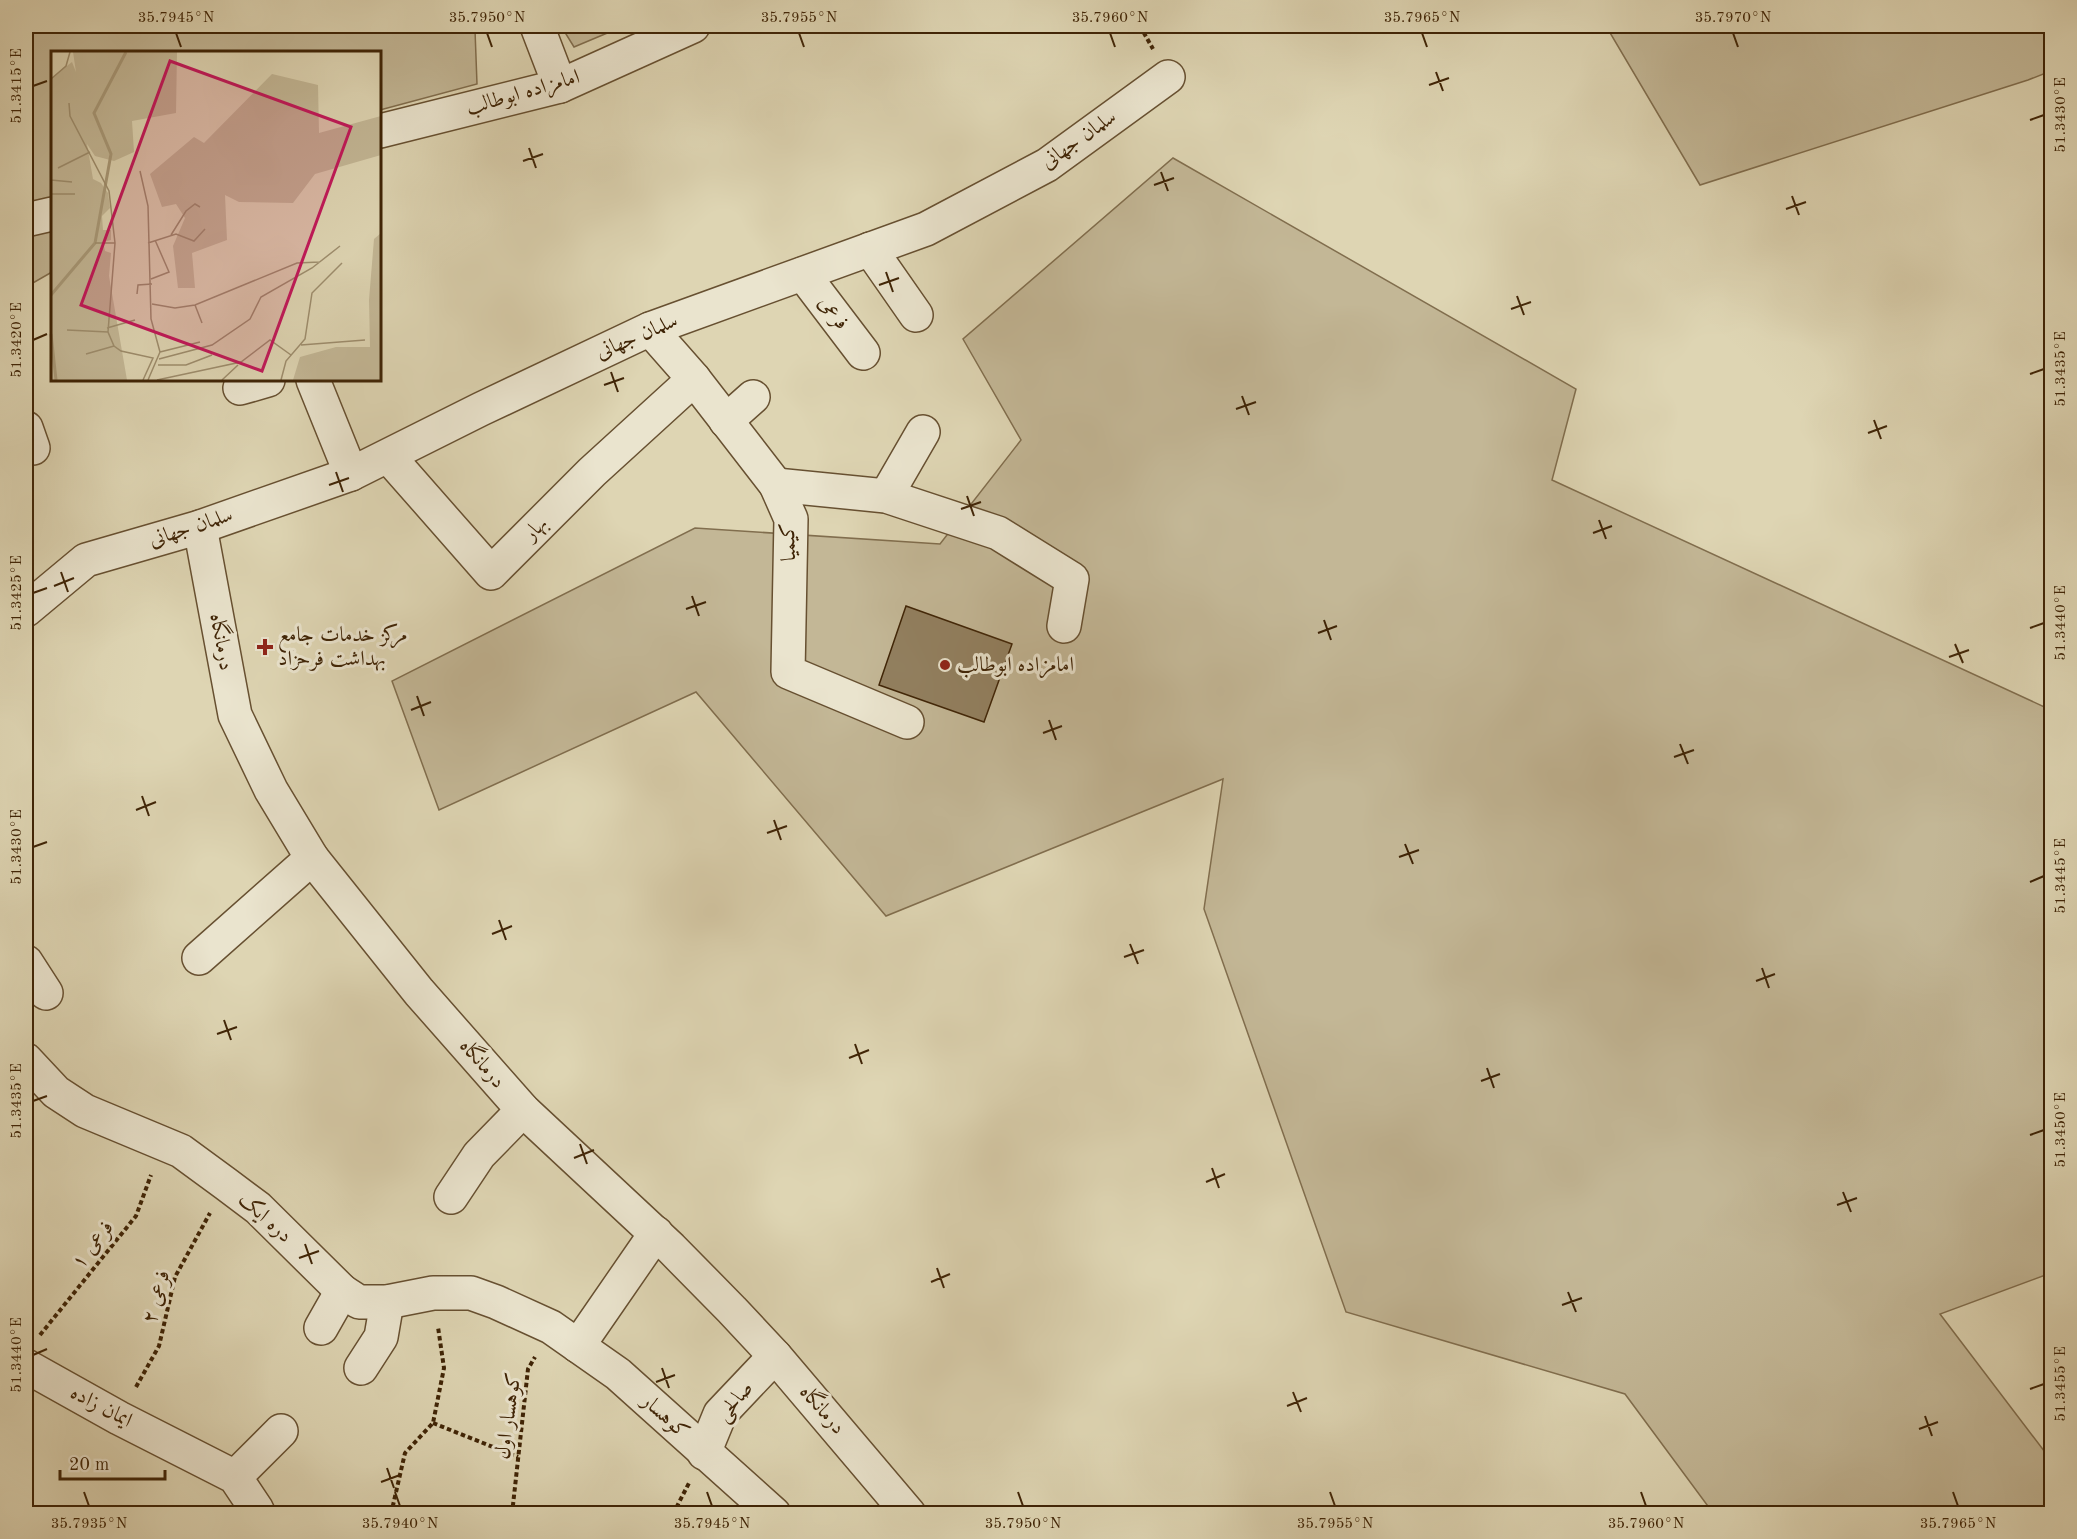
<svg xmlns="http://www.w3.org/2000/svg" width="2077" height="1539" font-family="'Old Standard TT',Amiri,serif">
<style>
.green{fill:#c3b796;stroke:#816e4e;stroke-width:1.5}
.building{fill:#928060;stroke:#3f2406;stroke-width:1.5}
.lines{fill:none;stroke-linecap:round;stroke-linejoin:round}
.minor-casing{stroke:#675031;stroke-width:36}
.path{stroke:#3f2406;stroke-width:4;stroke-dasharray:4.5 3;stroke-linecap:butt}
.minor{stroke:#eae4ce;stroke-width:33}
.ticks{fill:none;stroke:#3f2406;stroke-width:2}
.poi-dot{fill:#8f2418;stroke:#eae4ce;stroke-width:2}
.labels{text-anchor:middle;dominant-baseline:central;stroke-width:6;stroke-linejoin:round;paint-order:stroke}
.street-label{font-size:21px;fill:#3f2406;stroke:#eae4ce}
.poi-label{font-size:21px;fill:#3f2406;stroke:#eae4ce;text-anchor:start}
.inset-river{fill:none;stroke:#a89978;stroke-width:3}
.inset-road{fill:none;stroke:#9e8e6e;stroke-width:1.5}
.view{fill:#c2185b;fill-opacity:0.15;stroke:#c2185b;stroke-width:3}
.inset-edge{fill:none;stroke:#3f2406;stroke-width:3}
.neatline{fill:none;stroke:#3f2406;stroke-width:2}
.ticks-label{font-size:15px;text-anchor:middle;fill:#3f2406}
</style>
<rect width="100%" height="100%" fill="#ded5b3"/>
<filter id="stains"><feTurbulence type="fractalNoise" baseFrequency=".00333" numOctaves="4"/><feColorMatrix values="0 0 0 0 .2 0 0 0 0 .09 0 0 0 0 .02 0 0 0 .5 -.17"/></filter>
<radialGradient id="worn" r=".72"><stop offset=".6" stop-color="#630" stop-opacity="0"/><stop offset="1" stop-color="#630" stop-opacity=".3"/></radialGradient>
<g class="green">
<path d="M26,26H482L475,30L477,84L380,110V52H52V272L26,287Z"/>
<path d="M561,26H624L574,47Z"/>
<path d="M1606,26H2051V71L2028,80L1700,185Z"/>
<path d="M1173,158L1576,389L1552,480L2051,710V1273L1940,1314L2051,1460V1513H1713L1625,1394L1346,1312L1204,909L1223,779L886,916L696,692L439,810L392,681L695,528L940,544L1021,440L963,339Z"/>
</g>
<path class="building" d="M906,606L1012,644L984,722L879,685Z"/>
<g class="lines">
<defs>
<g id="minor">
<path d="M537,26L560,86"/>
<path d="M380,131L560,86L693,26"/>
<path d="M26,220L52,214"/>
<path d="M870,249L916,315"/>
<path d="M803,274L863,353"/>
<path d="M650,329L694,379L776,485L791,519L788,672L907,722"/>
<path d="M313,380L351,474"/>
<path d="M240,388L268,380"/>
<path d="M726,421L753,397"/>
<path d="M26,428L33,448"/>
<path d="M389,457L491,573L592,472L694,379"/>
<path d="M776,485L886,496L998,533L1072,579L1064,626"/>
<path d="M886,496L923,432"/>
<path d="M200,527L235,715L271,790L312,858L419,992L523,1110L671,1248L732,1310L775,1356L909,1514"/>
<path d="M26,610L86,560L200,527L351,474L481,409L650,329L926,229L1047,165L1168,77"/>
<path d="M199,958L312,858"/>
<path d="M26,962L46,993"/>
<path d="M26,1060L56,1092L85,1111L181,1151L226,1184L258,1208L342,1291L359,1302H387L433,1293H471L496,1302L551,1327L618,1374L774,1514"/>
<path d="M451,1197L479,1155L523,1110"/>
<path d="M321,1328L342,1291"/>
<path d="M578,1346L656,1233"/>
<path d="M26,1366L119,1418L235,1477L257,1510V1514"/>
<path d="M361,1368L381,1337L387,1302"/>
<path d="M704,1453L720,1414L775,1356"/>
<path d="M235,1477L281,1431"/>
</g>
</defs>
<use href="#minor" class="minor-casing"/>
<g class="path">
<path d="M1140,26L1153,49"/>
<path d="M40,1335L136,1216L151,1175"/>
<path d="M136,1387L159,1346L175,1277L210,1213"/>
<path d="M433,1423L518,1457"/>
<path d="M391,1514L405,1453L433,1423L444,1368L438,1327"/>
<path d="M512,1514L528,1369L535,1357"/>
<path d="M673,1514L689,1483"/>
</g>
<use href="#minor" class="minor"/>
</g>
<path class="ticks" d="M176,33L181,47M487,33L492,47M799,33L804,47M1110,33L1115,47M1422,33L1427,47M1733,33L1738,47M1436,72L1443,91M1429,85L1449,78M33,86L47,81M2030,120L2044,115M529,148L536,168M523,161L543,154M1161,172L1168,191M1154,185L1174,178M1792,196L1799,215M1786,209L1806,202M886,272L893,292M879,285L899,278M1517,296L1524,315M1511,309L1531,302M33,340L47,334M611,372L618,392M2030,374L2044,369M604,385L624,378M1242,396L1249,415M1236,409L1256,402M1874,420L1881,439M1868,433L1887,426M336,472L343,492M329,485L349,478M967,496L974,516M961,509L981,502M1599,520L1606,539M1593,533L1612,526M61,572L68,592M54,586L74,578M33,593L47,588M692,596L699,616M686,609L706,602M1324,620L1331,640M2030,628L2044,623M1318,633L1337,626M1955,644L1963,663M1949,657L1969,650M417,696L424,716M411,710L431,702M1049,720L1056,740M1043,733L1062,726M1680,744L1688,764M1674,757L1694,750M142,796L149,816M136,810L156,802M774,820L781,840M767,833L787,826M1405,844L1413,864M33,847L47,842M1399,857L1419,850M2030,882L2044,876M499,920L506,940M492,934L512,926M1130,944L1138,964M1124,957L1144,950M1762,968L1769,988M1756,981L1775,974M224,1020L231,1040M217,1034L237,1027M855,1044L862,1064M849,1058L869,1050M1487,1068L1494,1088M1481,1081L1500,1074M33,1101L47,1096M2030,1135L2044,1130M580,1144L587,1164M574,1158L594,1150M1212,1168L1219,1188M1206,1182L1225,1174M1843,1192L1851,1212M1837,1205L1857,1198M305,1244L312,1264M299,1258L319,1251M937,1268L944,1288M931,1282L950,1274M1568,1292L1576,1312M1562,1305L1582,1298M33,1355L47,1349M662,1368L669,1388M656,1382L675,1375M2030,1389L2044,1384M1293,1392L1301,1412M1287,1406L1307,1398M1925,1416L1932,1436M1919,1429L1938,1422M387,1468L394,1488M381,1482L400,1475M84,1492L89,1506M395,1492L400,1506M707,1492L712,1506M1018,1492L1023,1506M1330,1492L1335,1506M1641,1492L1646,1506M1953,1492L1958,1506"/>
<g class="poi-dot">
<path d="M262 638h6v6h6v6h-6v6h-6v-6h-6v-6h6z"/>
<circle cx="945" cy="665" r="6"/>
</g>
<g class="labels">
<g class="street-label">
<text transform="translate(523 93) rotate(-16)">امامزاده ابوطالب</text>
<text transform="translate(1079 140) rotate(-35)">سلمان جهانی</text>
<text transform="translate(833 313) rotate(53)">فرعی</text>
<text transform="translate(637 337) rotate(-23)">سلمان جهانی</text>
<text transform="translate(191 528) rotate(-18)">سلمان جهانی</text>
<text transform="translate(536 529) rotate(-45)">بهار</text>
<text transform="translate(789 542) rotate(-92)">کیمیا</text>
<text transform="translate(221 642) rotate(80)">درمانگاه</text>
<text transform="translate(482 1064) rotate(49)">درمانگاه</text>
<text transform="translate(265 1218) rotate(42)">دره ایک</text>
<text transform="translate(93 1245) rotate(-52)">فرعی ۱</text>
<text transform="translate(157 1297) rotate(-74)">فرعی ۲</text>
<text transform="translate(735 1402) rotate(-51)">صالحی</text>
<text transform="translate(101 1407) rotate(28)">ایمان زاده</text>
<text transform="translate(822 1410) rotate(49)">درمانگاه</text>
<text transform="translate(509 1416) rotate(-82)">کوهسار اول</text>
<text transform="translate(665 1417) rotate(42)">کوهسار</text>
</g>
<g class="poi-label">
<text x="278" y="635">مركز خدمات جامع<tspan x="278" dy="24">بهداشت فرحزاد</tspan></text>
<text x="957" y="665">امامزاده ابوطالب</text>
</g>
</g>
<g transform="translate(51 51)">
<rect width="330" height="330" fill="#ded5b3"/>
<path d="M22,1H126L125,62L81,70L83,101L63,110L44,105L36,93L42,128L50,132L57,142L59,157L51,165L52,179H60V189L52,191L54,200L60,202L58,225L76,329H0V27L21,11L25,21ZM221,23L267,34L268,82L330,65V104L264,123L242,152L188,151L174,144L176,189L141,202L144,237H127L122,195L134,167L125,153L111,156L99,123L143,86L153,92ZM330,182V329H242L249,306L285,296H319L318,249L323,188Z" fill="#c3b796"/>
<path class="inset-river" d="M0,244L44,192L60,103L43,62L75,1M0,283L5,329"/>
<path class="inset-road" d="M0,28L15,15L19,1M18,52L19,65L58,140L64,192L57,281L63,295L70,300L102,307L92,329M7,117L39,101M89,120L97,155L100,268L109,301L97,329M0,129L21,131M0,143H24M120,184L135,160L144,153L149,156M44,192H64M97,192L125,183L143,190L154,178M100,228L118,221L104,189M86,243L87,234L101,233M101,253L124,257L144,254L246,212L269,211M144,254L151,272M56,277L84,269M16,279L57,281M250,294L314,289M109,301L149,291M35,303L63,295M108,308L161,294L199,268L210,246L261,217L289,195M107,314H135L161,304M106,329L190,311L219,289L240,304M171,329L187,314M230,329L235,310L254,288L261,242L291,212"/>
<path class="view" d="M119,10L300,76L211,320L30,254Z"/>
<rect width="330" height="330" class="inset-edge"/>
</g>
<rect width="2077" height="1539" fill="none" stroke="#ded5b3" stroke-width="66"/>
<path d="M60 1470v9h105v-9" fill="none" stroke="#3f2406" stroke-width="3"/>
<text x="69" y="1470" font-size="18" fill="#3f2406" stroke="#eae4ce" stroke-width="4.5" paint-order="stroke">20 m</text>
<rect x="33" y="33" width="2011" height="1473" class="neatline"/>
<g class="ticks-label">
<text x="176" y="22">35.7945°N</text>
<text x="487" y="22">35.7950°N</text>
<text x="799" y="22">35.7955°N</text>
<text x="1110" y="22">35.7960°N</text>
<text x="1422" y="22">35.7965°N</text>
<text x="1733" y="22">35.7970°N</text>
<text transform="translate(16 86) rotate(-90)" y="5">51.3415°E</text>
<text transform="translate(2060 115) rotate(-90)" y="5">51.3430°E</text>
<text transform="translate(16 340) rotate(-90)" y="5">51.3420°E</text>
<text transform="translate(2060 369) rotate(-90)" y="5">51.3435°E</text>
<text transform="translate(16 593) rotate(-90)" y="5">51.3425°E</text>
<text transform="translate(2060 623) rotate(-90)" y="5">51.3440°E</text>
<text transform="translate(16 847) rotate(-90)" y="5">51.3430°E</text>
<text transform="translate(2060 876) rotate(-90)" y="5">51.3445°E</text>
<text transform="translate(16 1101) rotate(-90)" y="5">51.3435°E</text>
<text transform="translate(2060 1130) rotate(-90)" y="5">51.3450°E</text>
<text transform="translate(16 1355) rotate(-90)" y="5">51.3440°E</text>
<text transform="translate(2060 1384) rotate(-90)" y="5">51.3455°E</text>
<text x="89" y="1528">35.7935°N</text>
<text x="400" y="1528">35.7940°N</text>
<text x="712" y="1528">35.7945°N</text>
<text x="1023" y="1528">35.7950°N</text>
<text x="1335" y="1528">35.7955°N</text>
<text x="1646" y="1528">35.7960°N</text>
<text x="1958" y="1528">35.7965°N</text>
</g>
<rect width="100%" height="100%" filter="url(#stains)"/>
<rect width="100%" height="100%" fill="url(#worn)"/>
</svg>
